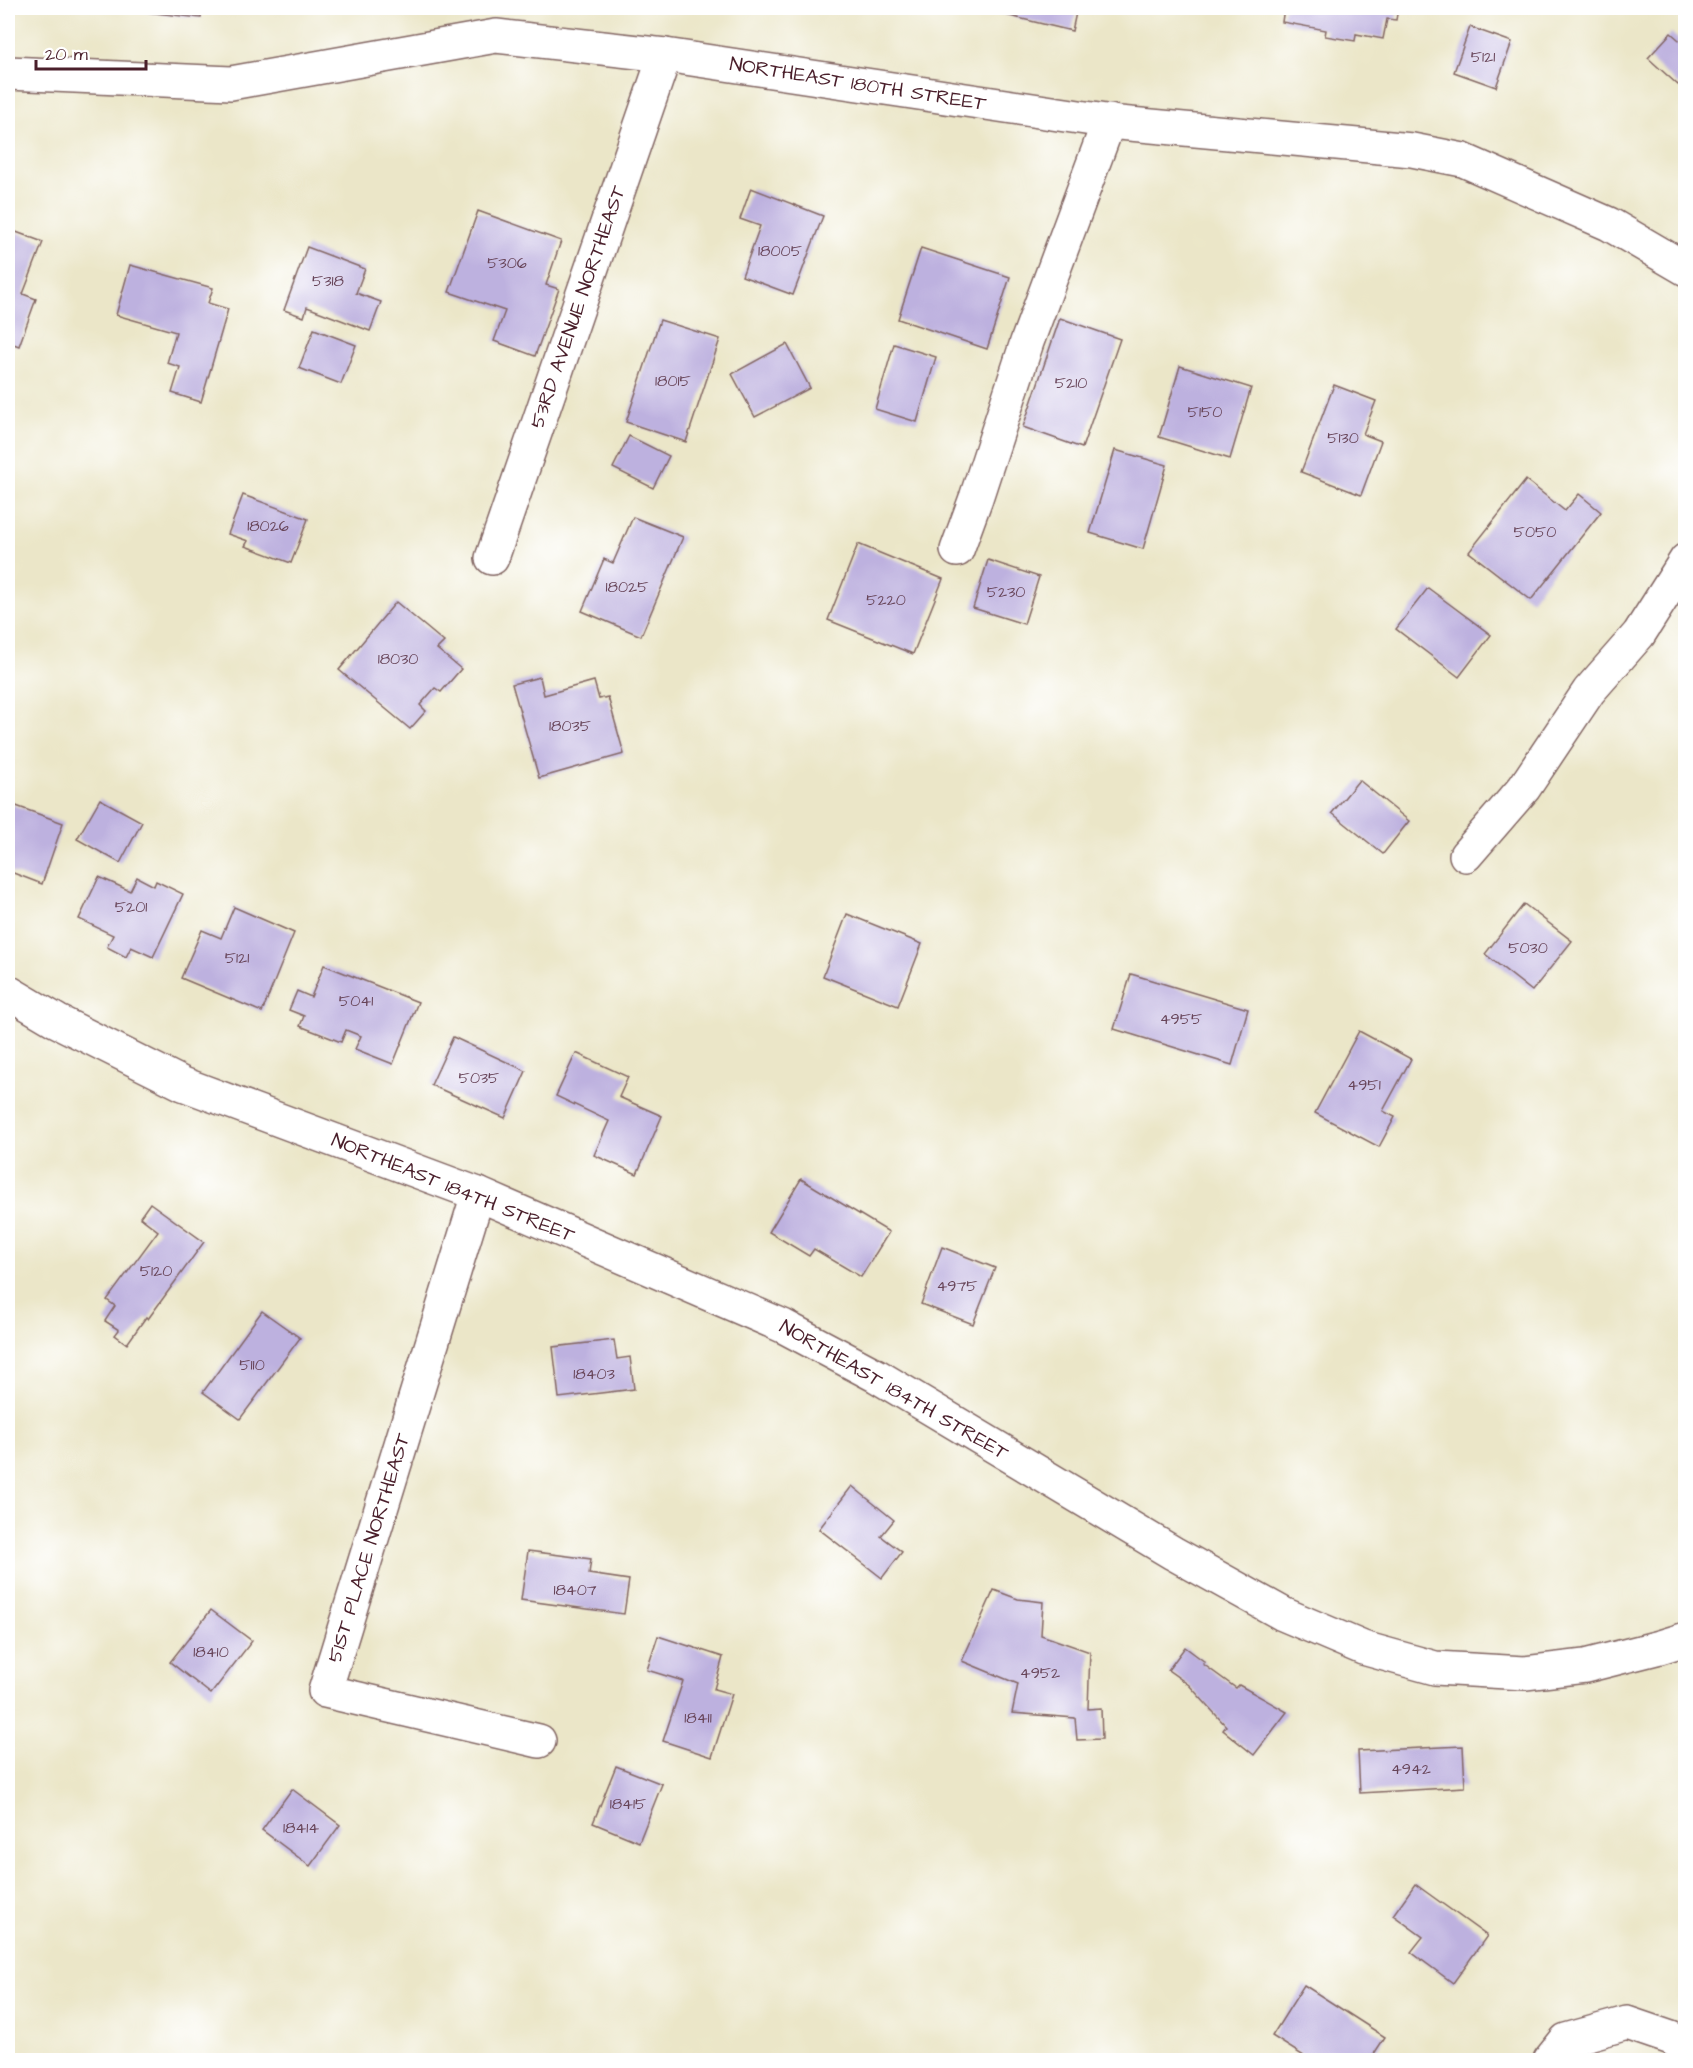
<svg xmlns="http://www.w3.org/2000/svg" width="1693" height="2068" font-family="'Architects Daughter',sans-serif">
<style>
.building{fill:#bdb1df}
.lines{fill:none;stroke-linecap:round;stroke-linejoin:round}
.minor-casing{stroke:#826562;stroke-width:36}
.tertiary-casing{stroke:#826562;stroke-width:36}
.minor{stroke:#fff;stroke-width:33}
.tertiary{stroke:#fff;stroke-width:33}
.labels{text-anchor:middle;dominant-baseline:central;stroke-width:4.5;stroke-linejoin:round;paint-order:stroke}
.number-label{font-size:16px;fill:#674458}
.street-label{font-size:20px;fill:#4a1f2b;stroke:#fff}
</style>
<rect width="100%" height="100%" fill="#fff"/>
<filter id="ink" filterUnits="userSpaceOnUse"><feTurbulence type="fractalNoise" baseFrequency=".0167" numOctaves="2"/><feDisplacementMap in="SourceGraphic" scale="12" xChannelSelector="R" yChannelSelector="G"/><feConvolveMatrix kernelMatrix="1 2 1 2 8 2 1 2 1" color-interpolation-filters="sRGB"/></filter>
<filter id="wash" filterUnits="userSpaceOnUse"><feTurbulence type="fractalNoise" baseFrequency=".008" numOctaves="4" result="noise"/><feDisplacementMap in="SourceGraphic" scale="24" xChannelSelector="R" yChannelSelector="G"/><feGaussianBlur stdDeviation="1.35" result="paint"/><feColorMatrix in="noise" values="0 0 0 0 0 0 0 0 0 0 0 0 0 0 0 0 0 1.4 0 .05"/><feComposite in="paint" operator="in"/></filter>
<g filter="url(#wash)">
<rect width="100%" height="100%" fill="#ebe6c8"/>
<g id="blocks">
<g class="building">
<path d="M118,8H202L201,18L118,9Z"/>
<path d="M977,8H1077L1072,31Z"/>
<path d="M1284,8H1398L1396,20L1387,19L1383,39L1356,34L1355,41L1325,36L1326,30L1282,22Z"/>
<path d="M1470,27L1512,42L1496,87L1454,72Z"/>
<path d="M1671,33L1686,46V77L1678,85L1648,58Z"/>
<path d="M751,188L823,216L793,295L742,276L760,226L740,219Z"/>
<path d="M478,211L561,241L546,285L559,289L535,356L494,341L505,311L449,292Z"/>
<path d="M8,229L43,242L23,294L36,299L19,346L8,342Z"/>
<path d="M307,247L365,269L356,293L381,302L370,331L307,307L304,317L284,310Z"/>
<path d="M921,248L1010,277L987,349L898,319Z"/>
<path d="M130,265L213,288L208,303L228,309L201,402L172,393L180,367L167,363L176,332L116,315Z"/>
<path d="M1060,318L1120,339L1082,448L1023,427Z"/>
<path d="M660,320L720,339L686,442L626,422Z"/>
<path d="M314,329L356,345L341,384L299,368Z"/>
<path d="M787,344L810,388L755,417L732,374Z"/>
<path d="M894,344L936,357L917,422L875,409Z"/>
<path d="M1180,366L1251,388L1230,459L1159,437Z"/>
<path d="M1334,385L1376,401L1363,434L1381,441L1361,495L1301,472Z"/>
<path d="M629,436L669,456L653,488L613,468Z"/>
<path d="M1115,450L1167,465L1143,549L1090,533Z"/>
<path d="M1526,480L1565,511L1579,494L1601,512L1531,600L1469,552Z"/>
<path d="M243,495L308,519L291,563L245,546L248,541L228,534Z"/>
<path d="M633,517L683,537L641,636L582,611L604,559L613,563Z"/>
<path d="M858,544L943,579L913,654L828,620Z"/>
<path d="M988,560L1039,577L1024,624L973,608Z"/>
<path d="M1428,588L1491,635L1459,677L1396,629Z"/>
<path d="M396,602L444,642L437,649L461,669L441,692L435,688L420,705L426,711L410,729L339,670Z"/>
<path d="M540,677L544,695L594,681L599,699L608,697L624,754L539,778L512,684Z"/>
<path d="M1359,780L1409,821L1383,854L1332,813Z"/>
<path d="M100,799L142,822L120,863L77,839Z"/>
<path d="M8,803L63,823L42,884L8,871Z"/>
<path d="M99,877L130,891L137,877L154,886L156,881L183,894L153,957L131,947L126,957L107,947L113,935L79,919Z"/>
<path d="M1524,904L1572,941L1532,991L1485,954Z"/>
<path d="M234,907L294,933L262,1012L181,978L202,930L221,938Z"/>
<path d="M847,914L922,944L898,1006L823,976Z"/>
<path d="M324,965L418,1002L393,1064L355,1049L361,1036L346,1030L341,1042L300,1026L304,1016L289,1010L297,991L311,997Z"/>
<path d="M1131,974L1248,1009L1232,1065L1114,1029Z"/>
<path d="M1359,1031L1411,1059L1383,1111L1395,1117L1379,1147L1315,1113Z"/>
<path d="M453,1037L526,1071L505,1118L431,1085Z"/>
<path d="M576,1053L628,1077L619,1097L662,1116L637,1174L594,1155L609,1121L556,1096Z"/>
<path d="M801,1179L889,1232L861,1277L814,1249L809,1256L769,1232Z"/>
<path d="M150,1203L204,1242L148,1319L146,1317L127,1344L115,1335L119,1330L105,1321L115,1306L107,1300L158,1231L140,1217Z"/>
<path d="M942,1247L995,1268L973,1324L921,1304Z"/>
<path d="M262,1311L300,1338L240,1419L203,1392Z"/>
<path d="M614,1340L617,1359L630,1357L634,1389L559,1398L553,1347Z"/>
<path d="M852,1486L894,1520L881,1536L902,1552L882,1578L819,1529Z"/>
<path d="M528,1551L591,1559L589,1574L629,1580L624,1614L521,1600Z"/>
<path d="M994,1590L1018,1599L1043,1602L1041,1635L1090,1652L1088,1709L1101,1708L1102,1739L1077,1740L1075,1718L1012,1713L1018,1684L962,1661Z"/>
<path d="M211,1610L252,1641L211,1694L170,1662Z"/>
<path d="M658,1636L723,1657L714,1689L732,1694L712,1757L663,1741L683,1681L647,1670Z"/>
<path d="M1185,1647L1205,1662L1203,1664L1236,1688L1239,1685L1287,1712L1254,1755L1223,1730L1226,1726L1189,1685L1168,1670Z"/>
<path d="M1463,1746L1465,1787L1360,1793L1358,1751Z"/>
<path d="M616,1766L662,1784L639,1842L593,1823Z"/>
<path d="M292,1789L340,1825L310,1866L262,1830Z"/>
<path d="M1415,1884L1487,1936L1453,1983L1411,1952L1423,1937L1393,1915Z"/>
<path d="M1304,1985L1385,2037L1370,2060H1310L1272,2036Z"/>
</g>
</g>
</g>
<g filter="url(#ink)">
<use href="#blocks" fill-opacity="0" stroke="#826562" stroke-width="1.5"/>
<g class="lines">
<defs>
<g id="minor">
<path d="M8,73L231,83L496,36L665,55L1119,123L1412,150L1463,160L1609,224L1686,269"/>
<path d="M957,550L976,498L1027,342L1109,121"/>
<path d="M492,558L665,55"/>
<path d="M1466,855L1524,788L1589,691L1639,634L1686,560"/>
<path d="M478,1194L325,1691L539,1741"/>
<path d="M1550,2060L1566,2040L1627,2023L1671,2038L1686,2047"/>
</g>
<path id="tertiary" d="M8,992L57,1021L183,1084L478,1194L783,1326L877,1376L1173,1553L1283,1614L1363,1648L1435,1668L1525,1673L1585,1666L1660,1647L1686,1639"/>
</defs>
<use href="#minor" class="minor-casing"/>
<use href="#tertiary" class="tertiary-casing"/>
<use href="#minor" class="minor"/>
<use href="#tertiary" class="tertiary"/>
</g>
</g>
<g class="labels">
<g class="number-label">
<text x="1483" y="57">5121</text>
<text x="780" y="251">18005</text>
<text x="507" y="263">5306</text>
<text x="328" y="281">5318</text>
<text x="673" y="381">18015</text>
<text x="1071" y="383">5210</text>
<text x="1205" y="412">5150</text>
<text x="1343" y="438">5130</text>
<text x="268" y="526">18026</text>
<text x="1535" y="532">5050</text>
<text x="627" y="587">18025</text>
<text x="1006" y="592">5230</text>
<text x="886" y="600">5220</text>
<text x="398" y="659">18030</text>
<text x="570" y="726">18035</text>
<text x="131" y="907">5201</text>
<text x="1528" y="948">5030</text>
<text x="237" y="958">5121</text>
<text x="356" y="1001">5041</text>
<text x="1181" y="1019">4955</text>
<text x="479" y="1078">5035</text>
<text x="1364" y="1085">4951</text>
<text x="156" y="1271">5120</text>
<text x="957" y="1286">4975</text>
<text x="252" y="1365">5110</text>
<text x="594" y="1374">18403</text>
<text x="575" y="1590">18407</text>
<text x="211" y="1652">18410</text>
<text x="1040" y="1673">4952</text>
<text x="698" y="1718">18411</text>
<text x="1411" y="1769">4942</text>
<text x="628" y="1804">18415</text>
<text x="301" y="1828">18414</text>
</g>
<g class="street-label">
<text transform="translate(858 84) rotate(9)">NORTHEAST 180TH STREET</text>
<text transform="translate(578 307) rotate(-71)">53RD AVENUE NORTHEAST</text>
<text transform="translate(453 1188) rotate(22)">NORTHEAST 184TH STREET</text>
<text transform="translate(894 1390) rotate(30)">NORTHEAST 184TH STREET</text>
<text transform="translate(369 1548) rotate(-73)">51ST PLACE NORTHEAST</text>
</g>
</g>
<rect width="1693" height="2068" fill="none" stroke="#fff" stroke-width="30"/>
<path d="M36 60v9h110v-9" fill="none" stroke="#4a1f2b" stroke-width="3"/>
<text x="45" y="60" font-size="18" fill="#4a1f2b" stroke="#ffffff" stroke-width="4.5" paint-order="stroke">20 m</text>
</svg>
